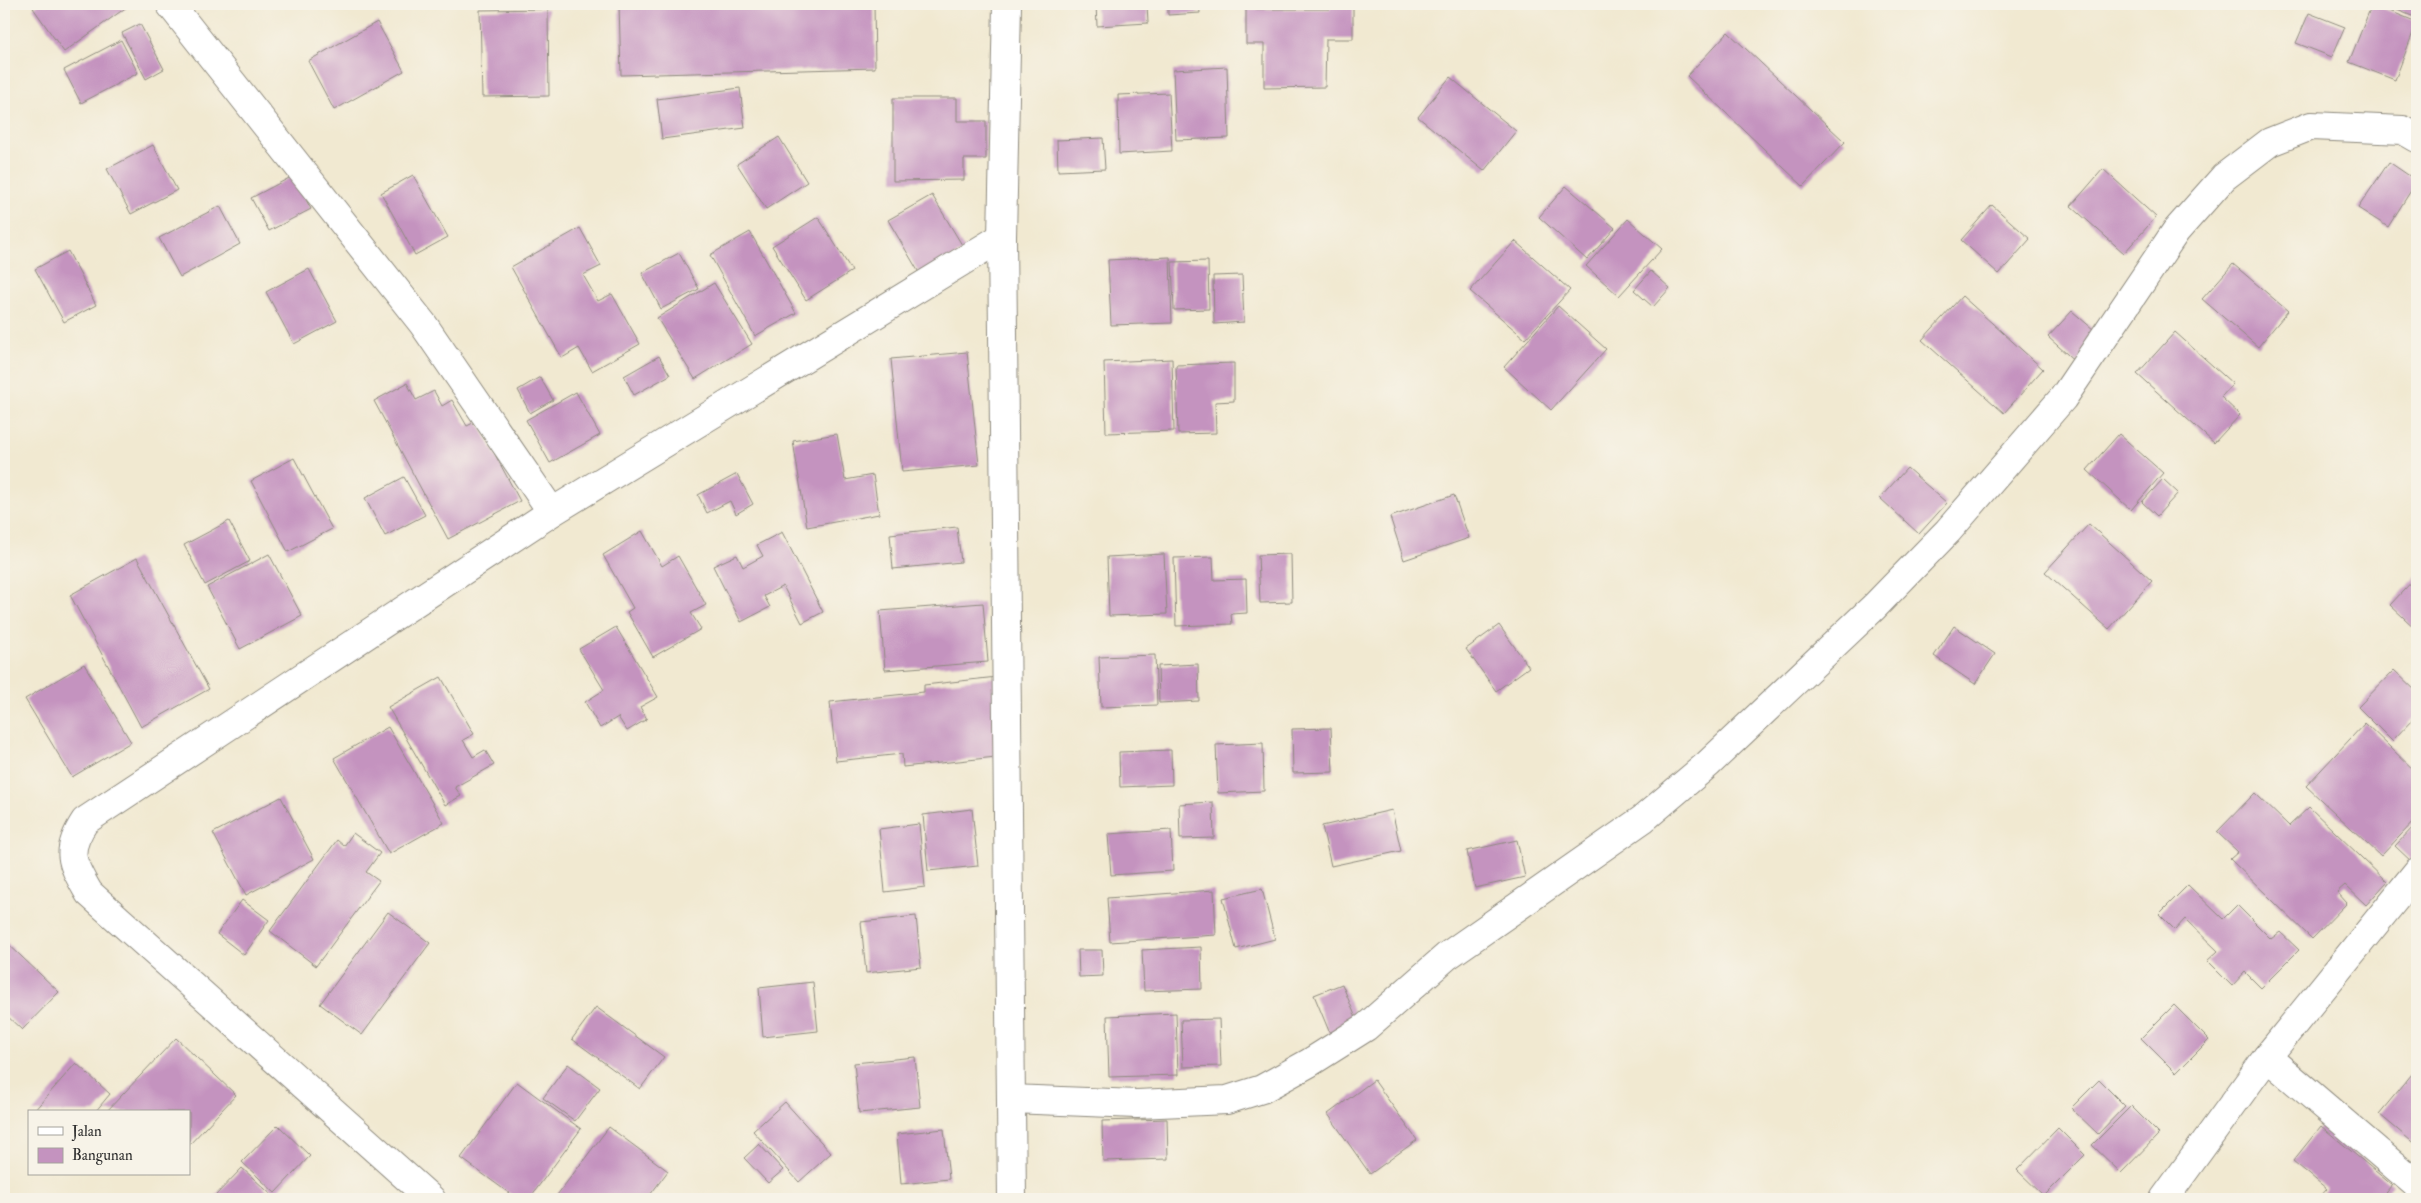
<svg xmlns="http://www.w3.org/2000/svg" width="2421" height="1203" font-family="'IM FELL Double Pica',serif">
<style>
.building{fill:#c493bf}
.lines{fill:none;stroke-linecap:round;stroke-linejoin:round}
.minor-casing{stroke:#8e8a7e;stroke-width:30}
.minor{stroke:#fff;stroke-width:28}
</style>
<rect width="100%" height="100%" fill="#f7f3e8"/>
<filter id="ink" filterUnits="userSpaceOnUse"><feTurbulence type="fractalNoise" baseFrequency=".02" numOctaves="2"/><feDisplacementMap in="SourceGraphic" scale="10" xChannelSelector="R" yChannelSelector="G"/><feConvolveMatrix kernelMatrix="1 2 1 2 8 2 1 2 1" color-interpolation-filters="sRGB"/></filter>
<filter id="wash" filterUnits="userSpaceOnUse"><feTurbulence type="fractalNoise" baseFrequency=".0096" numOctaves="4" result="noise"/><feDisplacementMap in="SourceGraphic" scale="20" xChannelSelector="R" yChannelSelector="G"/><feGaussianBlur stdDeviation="1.12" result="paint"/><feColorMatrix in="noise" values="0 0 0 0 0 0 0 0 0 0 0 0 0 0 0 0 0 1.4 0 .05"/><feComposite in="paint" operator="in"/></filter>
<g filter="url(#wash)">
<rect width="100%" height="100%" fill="#f1e9d1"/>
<g id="blocks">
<g class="building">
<path d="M39,4H131L64,52L33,8Z"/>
<path d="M619,4H874L875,68L621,75Z"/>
<path d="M1096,4H1147L1148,23L1097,26Z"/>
<path d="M1168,4H1199L1200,13L1168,15Z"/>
<path d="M1330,4H1353V39H1326L1325,87L1264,88V44H1246V9H1330Z"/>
<path d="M2372,4L2417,22L2395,80L2349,62Z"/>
<path d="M2382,4H2417V18Z"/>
<path d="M548,9L549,96L482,97L480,10Z"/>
<path d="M2309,13L2345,27L2332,57L2296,43Z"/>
<path d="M377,22L404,71L334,110L308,61Z"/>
<path d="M140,24L164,69L146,79L122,33Z"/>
<path d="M1728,32L1845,142L1803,186L1687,76Z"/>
<path d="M121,40L138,73L81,103L64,70Z"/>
<path d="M1227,67L1229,138L1176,140L1173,70Z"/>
<path d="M1450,77L1516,131L1484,171L1418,117Z"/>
<path d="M740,88L745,128L662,139L657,99Z"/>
<path d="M1169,93L1172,151L1119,154L1118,95Z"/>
<path d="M893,98H957V121H986V159H964V180L893,181Z"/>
<path d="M779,137L807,182L766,209L737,164Z"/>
<path d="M1103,138L1105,169L1058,171L1057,140Z"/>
<path d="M153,145L177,190L131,214L107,169Z"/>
<path d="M2389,162L2417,181L2388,227L2358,208Z"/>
<path d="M2103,169L2156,217L2124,253L2071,206Z"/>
<path d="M413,175L448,237L415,255L381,193Z"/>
<path d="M293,176L311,209L269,231L251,198Z"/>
<path d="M1566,186L1615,228L1587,260L1539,217Z"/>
<path d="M932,195L965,250L921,276L888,220Z"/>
<path d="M1992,205L2030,239L1999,274L1961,240Z"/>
<path d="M220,206L240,244L180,277L159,238Z"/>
<path d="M818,217L852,271L806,300L772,246Z"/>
<path d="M1628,219L1662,249L1619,296L1586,266Z"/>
<path d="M580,228L601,266L583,275L598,301L612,294L640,344L592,371L579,348L562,358L511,267Z"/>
<path d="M750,232L796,313L755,336L710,255Z"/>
<path d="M1515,241L1570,290L1525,339L1470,291Z"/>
<path d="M68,251L96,305L64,322L35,269Z"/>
<path d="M679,253L699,289L661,309L642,273Z"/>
<path d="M1170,257L1172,323L1111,325L1108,260Z"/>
<path d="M1208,261L1209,309L1174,310L1172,262Z"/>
<path d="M2233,264L2288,311L2258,347L2202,299Z"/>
<path d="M309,269L337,321L294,344L266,292Z"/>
<path d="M1651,271L1670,288L1653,307L1634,290Z"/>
<path d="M1242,275L1244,322L1214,324L1213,276Z"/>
<path d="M714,283L752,344L695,379L657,318Z"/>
<path d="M1962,296L2043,369L2004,413L1922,340Z"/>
<path d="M1558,306L1606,349L1551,410L1504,367Z"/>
<path d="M2072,311L2101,336L2077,363L2048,337Z"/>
<path d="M2175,332L2233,384L2221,397L2240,415L2214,443L2137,374Z"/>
<path d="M967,352L979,465L902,472L891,359Z"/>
<path d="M659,356L670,375L634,395L624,376Z"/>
<path d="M1172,359L1174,431L1106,433L1104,362Z"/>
<path d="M1234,363V401L1215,402L1216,433L1178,434L1176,365Z"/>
<path d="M540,377L553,400L530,413L518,390Z"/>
<path d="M407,383L416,400L434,391L442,406L452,400L467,426L477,421L520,501L448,539L374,401Z"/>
<path d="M576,392L600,435L550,463L526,420Z"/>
<path d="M837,434L845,480L873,475L879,514L807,527L793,441Z"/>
<path d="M2119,434L2163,473L2131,510L2087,470Z"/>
<path d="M294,458L332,529L288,552L251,481Z"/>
<path d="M1907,468L1947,503L1919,534L1880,498Z"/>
<path d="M737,474L753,504L736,514L730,501L707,513L698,495Z"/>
<path d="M404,477L425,515L385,536L365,498Z"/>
<path d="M2163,479L2178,493L2157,516L2142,502Z"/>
<path d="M1454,495L1469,538L1404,560L1390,517Z"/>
<path d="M229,521L250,561L205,585L184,545Z"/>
<path d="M2089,524L2152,581L2109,629L2045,572Z"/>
<path d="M957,527L961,562L893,569L890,534Z"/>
<path d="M642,531L662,566L678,556L706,605L691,613L701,629L653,657L627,612L633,608L603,555Z"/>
<path d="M782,532L823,612L802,623L783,586L764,596L770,607L741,622L713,566L737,555L743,567L763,556L757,545Z"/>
<path d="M269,554L302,616L240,649L207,587Z"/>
<path d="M1164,554L1167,614L1109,616L1107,557Z"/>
<path d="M1291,554L1292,602L1260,603L1258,555Z"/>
<path d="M1213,557L1214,580L1246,579L1247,613L1231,614L1232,624L1176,626L1174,558Z"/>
<path d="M137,558L209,689L141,727L70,595Z"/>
<path d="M2417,576V630L2390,605Z"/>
<path d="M983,603L988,662L885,670L880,611Z"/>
<path d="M1499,625L1529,667L1496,691L1466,649Z"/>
<path d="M1954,626L1995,654L1975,684L1934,656Z"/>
<path d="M616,627L658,697L640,707L647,719L627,731L618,717L600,728L585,702L604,690L579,649Z"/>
<path d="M1155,655L1157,705L1101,707L1099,657Z"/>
<path d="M84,664L131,742L72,777L25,699Z"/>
<path d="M1198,664L1199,701L1159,703L1158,666Z"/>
<path d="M2394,670L2417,692V715L2392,741L2358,707Z"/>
<path d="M441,677L474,734L463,740L473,757L485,750L494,765L455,787L461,796L445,805L388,707Z"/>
<path d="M997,677L1005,756L903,767L902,754L836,761L830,702L924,692V685Z"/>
<path d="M2365,723L2417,773V818L2381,856L2306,786Z"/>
<path d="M388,727L444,823L389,854L334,758Z"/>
<path d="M1331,728L1333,772L1293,773L1292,729Z"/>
<path d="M1263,743L1264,791L1218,793L1216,745Z"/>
<path d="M1171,750L1172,785L1120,787L1119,752Z"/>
<path d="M2255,793L2289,826L2309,807L2387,882L2366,905L2345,885L2337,892L2347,903L2312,939L2230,859L2238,852L2217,832Z"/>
<path d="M281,797L314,859L246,895L213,833Z"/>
<path d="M1213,802L1214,838L1180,839L1179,804Z"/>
<path d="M972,809L978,866L928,871L923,815Z"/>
<path d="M1392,810L1401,851L1331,866L1322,826Z"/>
<path d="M2417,823V860L2414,864L2395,846Z"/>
<path d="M919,824L925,887L885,892L879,829Z"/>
<path d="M1171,830L1173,871L1111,875L1108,834Z"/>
<path d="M353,833L380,853L366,872L379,881L316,966L270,931L337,840L344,846Z"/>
<path d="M1517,840L1525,877L1475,888L1467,851Z"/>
<path d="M2188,885L2223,919L2237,905L2271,939L2280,932L2299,950L2261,988L2245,972L2232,986L2207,961L2218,951L2185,919L2175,930L2159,914Z"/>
<path d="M1262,889L1275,939L1236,949L1223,898Z"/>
<path d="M1214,890L1216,935L1110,942L1107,898Z"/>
<path d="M242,900L269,920L244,955L217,934Z"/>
<path d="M388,912L430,943L362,1035L320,1004Z"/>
<path d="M916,916L921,967L866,973L861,922Z"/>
<path d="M4,940L59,992L22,1030L4,1013Z"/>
<path d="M1201,947L1202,989L1144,991L1142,950Z"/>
<path d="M1078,950H1102L1103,976L1079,977Z"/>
<path d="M813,982L818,1031L763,1037L759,988Z"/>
<path d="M1342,984L1359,1025L1331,1036L1314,995Z"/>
<path d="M2174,1005L2209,1040L2176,1073L2141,1038Z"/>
<path d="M596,1007L664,1057L640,1089L572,1039Z"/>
<path d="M1176,1013L1178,1075L1109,1077L1107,1016Z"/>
<path d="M1219,1019L1221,1066L1183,1067L1181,1020Z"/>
<path d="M176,1038L236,1095L189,1145V1112H106Z"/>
<path d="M915,1057L920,1107L859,1113L854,1063Z"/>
<path d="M76,1063L110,1094L95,1112H33Z"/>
<path d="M568,1064L600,1088L575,1121L543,1098Z"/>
<path d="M2417,1068V1146L2379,1114Z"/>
<path d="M1374,1080L1417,1140L1370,1174L1328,1114Z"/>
<path d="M2099,1080L2125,1106L2098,1134L2071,1108Z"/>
<path d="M517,1082L581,1129L529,1199H517L461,1158Z"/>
<path d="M785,1102L831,1153L799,1182L753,1131Z"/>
<path d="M2131,1106L2159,1134L2121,1173L2092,1145Z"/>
<path d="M1167,1119L1168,1159L1103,1161L1102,1121Z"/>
<path d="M278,1125L310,1156L275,1193L242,1162Z"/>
<path d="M2321,1126L2392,1185L2380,1199H2318L2327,1189L2293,1161Z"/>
<path d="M609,1127L668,1171L647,1199H554Z"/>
<path d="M2058,1128L2085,1155L2044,1196L2017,1170Z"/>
<path d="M944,1129L949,1179L901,1184L897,1134Z"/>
<path d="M759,1144L783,1170L768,1183L744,1158Z"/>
<path d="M242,1168L276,1199H212Z"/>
</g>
</g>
</g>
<g filter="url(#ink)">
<use href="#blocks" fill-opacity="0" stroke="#8e8a7e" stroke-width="1"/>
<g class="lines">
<defs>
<g id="minor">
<path d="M170,4L423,324L552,512"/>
<path d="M1007,4L1002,237L1012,1199"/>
<path d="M2267,1057L2417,1185"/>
<path d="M1011,1099L1137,1104L1227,1100L1262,1089L1309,1063L1366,1027L1447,956L1643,819L1708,764L1874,607L1948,531L2063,398L2176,231L2224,177L2270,142L2311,126L2403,130L2417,138"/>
<path d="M431,1199L89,893C72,863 64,853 85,821L552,512L1002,237"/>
<path d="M2164,1199L2267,1057L2417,872"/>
</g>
</defs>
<use href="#minor" class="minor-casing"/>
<use href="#minor" class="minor"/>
</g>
</g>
<rect width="2421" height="1203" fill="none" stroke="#f7f3e8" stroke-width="20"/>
<rect x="28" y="1110" width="162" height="65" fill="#f7f3e8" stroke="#a5a39c"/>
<rect x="38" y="1127" width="25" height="8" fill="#ffffff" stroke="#a5a39c"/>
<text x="72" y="1136" font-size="15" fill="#2b2b2b">Jalan</text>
<rect x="38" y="1148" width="25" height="15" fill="#c493bf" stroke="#a5a39c"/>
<text x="72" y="1160" font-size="15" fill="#2b2b2b">Bangunan</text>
</svg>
